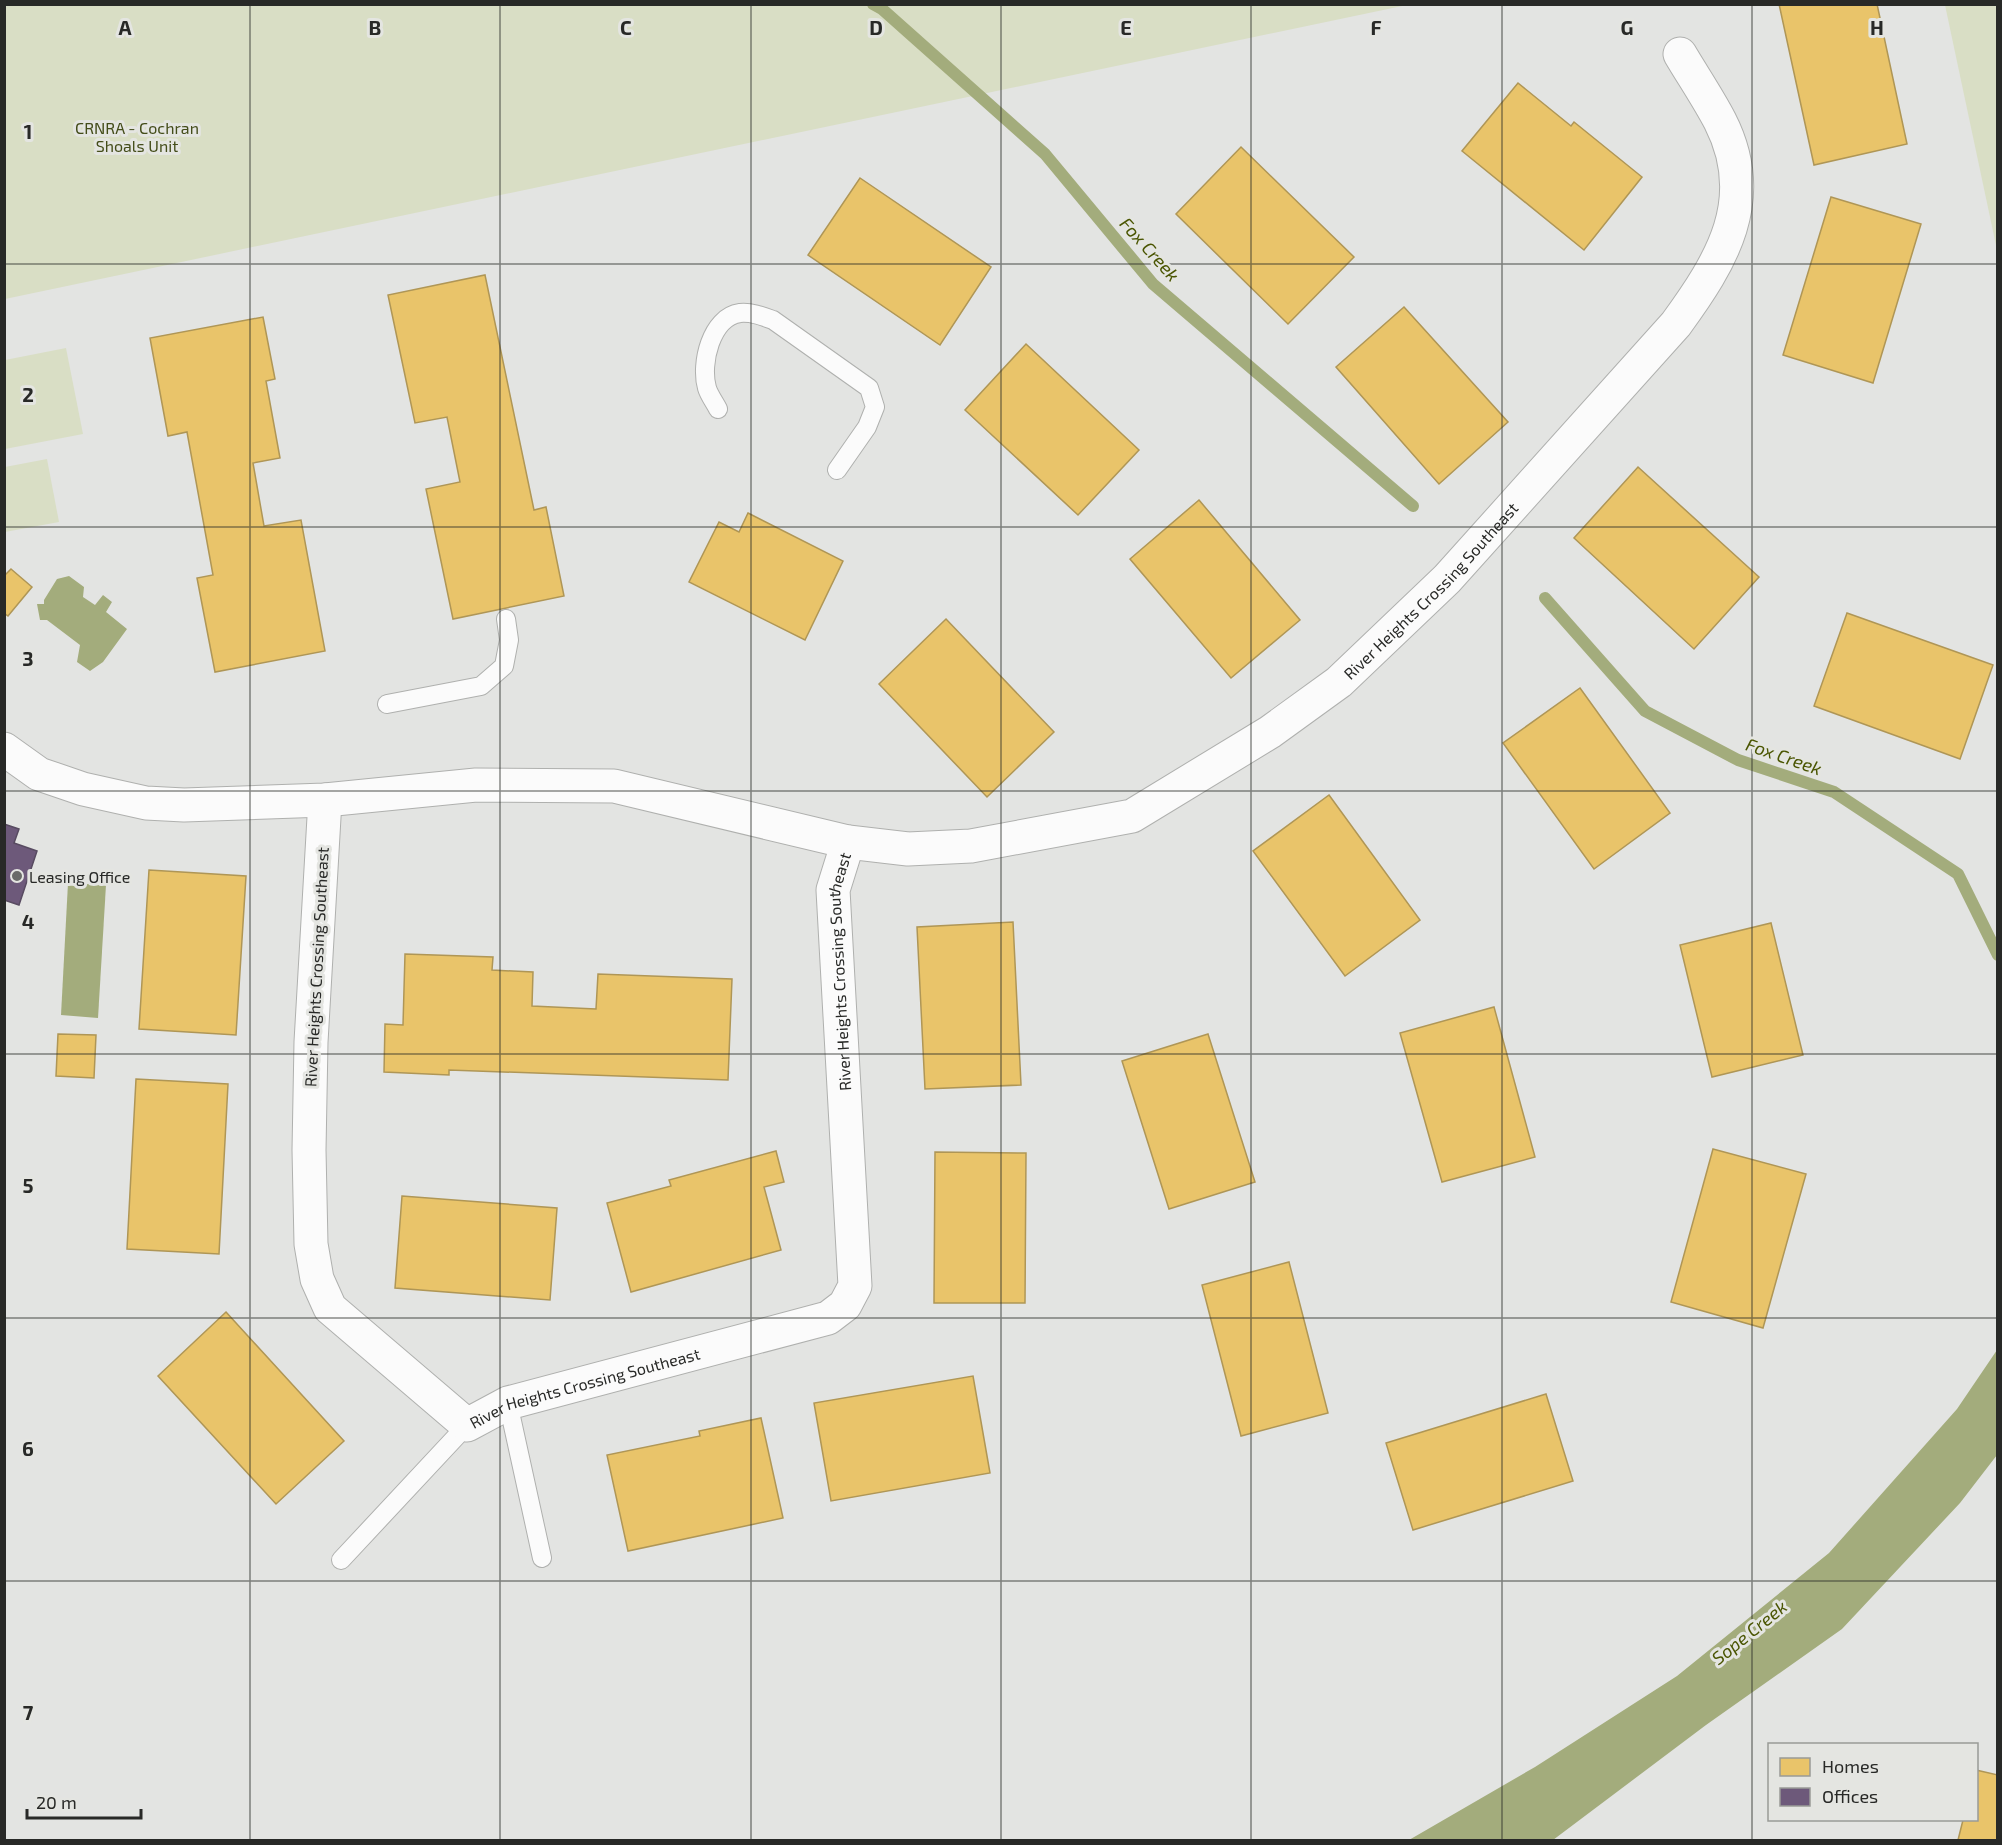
<svg xmlns="http://www.w3.org/2000/svg" width="2002" height="1845" font-family="'Exo 2',sans-serif">
<style>
.green{fill:#d9dec5}
.water{fill:#a3ac7c}
.homes{fill:#e9c46a;stroke:#af9656;stroke-width:1.5}
.offices{fill:#6d597a;stroke:#584b61;stroke-width:1.5}
.lines{fill:none;stroke-linecap:round;stroke-linejoin:round}
.stream{stroke:#a3ac7c;stroke-width:12}
.lane-casing{stroke:#afb0ae;stroke-width:20}
.street-casing{stroke:#afb0ae;stroke-width:35}
.lane{stroke:#fbfbfb;stroke-width:18}
.street{stroke:#fbfbfb;stroke-width:33}
.grid{fill:none;stroke:#282927;stroke-width:1.5;stroke-opacity:0.55}
.poi-dot{fill:#696a68;stroke:#e4e5e1;stroke-width:2}
.labels{text-anchor:middle;dominant-baseline:central;stroke-width:6;stroke-linejoin:round;paint-order:stroke}
.park-label{font-size:16px;fill:#444d1a;stroke:#e4e5e1}
.street-label{font-size:16px;fill:#282927;stroke:#e4e5e1}
.poi-label{font-size:16px;fill:#282927;stroke:#e4e5e1;text-anchor:start}
.water-label{font-size:18px;font-style:italic;fill:#4a5502;stroke:#e4e5e1}
.grid-label{font-size:20px;text-anchor:middle;font-weight:bold;fill:#282927;stroke:#e4e5e1;stroke-width:6;stroke-linejoin:round;paint-order:stroke}
</style>
<rect width="100%" height="100%" fill="#e3e4e2"/>
<g class="green">
<path d="M5,4H1407V5L5,299Z"/>
<path d="M1945,5H1997V250Z"/>
<path d="M66,348L83,434L5,449V360Z"/>
<path d="M47,459L59,522L5,532V467Z"/>
</g>
<g class="water">
<path d="M69,576L84,587L83,597L95,605L103,595L112,602L106,612L127,629L103,662L90,671L77,662L80,645L47,620H40L37,604H44V600L57,579Z"/>
<path d="M68,883L106,885L98,1018L61,1015Z"/>
<path d="M1997,1350V1455L1960,1503L1842,1629L1706,1725L1553,1840H1409L1535,1767L1677,1676L1829,1553L1957,1409Z"/>
</g>
<g class="homes">
<path d="M1779,4H1877L1907,144L1814,165Z"/>
<path d="M1518,83L1571,126L1574,122L1642,177L1584,250L1462,151Z"/>
<path d="M1241,147L1354,257L1288,324L1176,214Z"/>
<path d="M860,178L991,267L940,345L808,255Z"/>
<path d="M1831,197L1921,224L1873,383L1783,355Z"/>
<path d="M485,275L534,510L546,507L564,596L453,619L426,489L460,482L447,417L415,423L388,295Z"/>
<path d="M1404,307L1508,422L1439,484L1336,367Z"/>
<path d="M263,317L275,379L266,381L280,458L253,463L264,526L301,520L325,651L215,672L197,578L213,575L187,432L168,436L150,338Z"/>
<path d="M1026,344L1139,450L1078,515L965,410Z"/>
<path d="M1638,467L1759,577L1694,649L1574,538Z"/>
<path d="M1199,500L1300,620L1231,678L1130,559Z"/>
<path d="M748,513L843,561L805,640L689,582L719,522L739,532Z"/>
<path d="M11,569L32,587L8,616L4,613V576Z"/>
<path d="M1847,613L1993,665L1960,759L1814,706Z"/>
<path d="M946,619L1054,732L987,797L879,684Z"/>
<path d="M1580,688L1670,813L1594,869L1503,743Z"/>
<path d="M1329,795L1420,920L1345,976L1253,851Z"/>
<path d="M149,870L246,876L236,1035L139,1029Z"/>
<path d="M1013,922L1021,1085L925,1089L917,927Z"/>
<path d="M1771,923L1803,1055L1712,1077L1680,945Z"/>
<path d="M405,954L493,957L492,970L533,972L532,1006L596,1009L598,974L732,979L728,1080L449,1070V1075L384,1072L385,1024L403,1025Z"/>
<path d="M1494,1007L1535,1157L1442,1182L1400,1033Z"/>
<path d="M58,1034L96,1035L94,1078L56,1076Z"/>
<path d="M1208,1034L1255,1182L1169,1209L1122,1061Z"/>
<path d="M136,1079L228,1084L219,1254L127,1249Z"/>
<path d="M1713,1149L1806,1174L1763,1328L1671,1302Z"/>
<path d="M776,1151L784,1182L764,1187L781,1250L631,1292L607,1203L671,1186L669,1180Z"/>
<path d="M935,1152L1026,1153L1025,1303H934Z"/>
<path d="M402,1196L557,1208L550,1300L395,1288Z"/>
<path d="M1289,1262L1328,1413L1241,1436L1202,1285Z"/>
<path d="M226,1312L344,1441L276,1504L158,1376Z"/>
<path d="M973,1376L990,1473L831,1501L814,1403Z"/>
<path d="M1546,1394L1573,1481L1413,1530L1386,1443Z"/>
<path d="M761,1418L783,1518L628,1551L607,1455L700,1436L699,1431Z"/>
<path d="M1976,1770L1998,1775V1840H1958L1963,1820H1976Z"/>
</g>
<path class="offices" d="M4,824L19,829L14,843L37,851L19,905L4,900Z"/>
<g class="lines">
<g class="stream">
<path d="M873,4L882,9L1045,154L1153,284L1413,506"/>
<path d="M1545,598L1645,711L1738,760L1834,792L1958,874L1998,955"/>
</g>
<defs>
<g id="lane">
<path d="M718,409C715,403 709,395 707,388C700,364 711,317 740,313C752,312 762,316 773,320L869,388L875,407L867,427L837,470"/>
<path d="M387,704L481,686L504,666L509,640L506,619"/>
<path d="M508,1403L542,1558"/>
<path d="M341,1560L467,1425"/>
</g>
<g id="street">
<path id="s1" d="M4,749L39,774L83,789L146,803L184,805L325,800L476,785L614,786L848,842L908,849L971,846L1132,816L1270,732L1339,682L1447,579L1676,324C1722,261 1760,199 1720,121C1708,98 1693,76 1680,54"/>
<path id="s2" d="M325,800L311,1042L309,1150L311,1244L317,1279L330,1308L467,1425L508,1403L828,1318L845,1305L855,1286L833,890L848,842"/>
</g>
</defs>
<use href="#lane" class="lane-casing"/>
<use href="#street" class="street-casing"/>
<use href="#lane" class="lane"/>
<use href="#street" class="street"/>
</g>
<path class="grid" d="M250,4V1840M500,4V1840M751,4V1840M1001,4V1840M1251,4V1840M1502,4V1840M1752,4V1840M4,264H1998M4,527H1998M4,791H1998M4,1054H1998M4,1318H1998M4,1581H1998"/>
<circle class="poi-dot" cx="17" cy="876" r="6"/>
<g class="labels">
<g class="park-label">
<text x="137" y="127">CRNRA - Cochran<tspan x="137" dy="18">Shoals Unit</tspan></text>
</g>
<g class="street-label">
<text stroke="none"><textPath href="#s1" startOffset="1527">River Heights Crossing Southeast</textPath></text>
<text transform="translate(316 967) rotate(-87)">River Heights Crossing Southeast</text>
<text stroke="none"><textPath href="#s2" startOffset="1428">River Heights Crossing Southeast</textPath></text>
<text stroke="none"><textPath href="#s2" startOffset="816">River Heights Crossing Southeast</textPath></text>
</g>
<g class="poi-label">
<text x="29" y="876">Leasing Office</text>
</g>
<g class="water-label">
<text transform="translate(1150 249) rotate(48)">Fox Creek</text>
<text transform="translate(1784 756) rotate(19)">Fox Creek</text>
<text transform="translate(1749 1632) rotate(-39)">Sope Creek</text>
</g>
</g>
<g class="grid-label">
<text x="125" y="35">A</text>
<text x="375" y="35">B</text>
<text x="626" y="35">C</text>
<text x="876" y="35">D</text>
<text x="1126" y="35">E</text>
<text x="1376" y="35">F</text>
<text x="1627" y="35">G</text>
<text x="1877" y="35">H</text>
<text x="28" y="139">1</text>
<text x="28" y="402">2</text>
<text x="28" y="666">3</text>
<text x="28" y="929">4</text>
<text x="28" y="1193">5</text>
<text x="28" y="1456">6</text>
<text x="28" y="1720">7</text>
</g>
<rect width="2002" height="1845" fill="none" stroke="#282927" stroke-width="12"/>
<rect x="1768" y="1743" width="210" height="78" fill="#e4e5e1" stroke="#999a97" stroke-width="1.5"/>
<rect x="1780" y="1758" width="30" height="18" fill="#e9c46a" stroke="#999a97" stroke-width="1.5"/>
<text x="1822" y="1773" font-size="18" fill="#282927">Homes</text>
<rect x="1780" y="1788" width="30" height="18" fill="#6d597a" stroke="#999a97" stroke-width="1.5"/>
<text x="1822" y="1803" font-size="18" fill="#282927">Offices</text>
<path d="M27 1809v9h114v-9" fill="none" stroke="#282927" stroke-width="3"/>
<text x="36" y="1809" font-size="18" fill="#282927" stroke="#e4e5e1" stroke-width="4.5" paint-order="stroke">20 m</text>
</svg>
